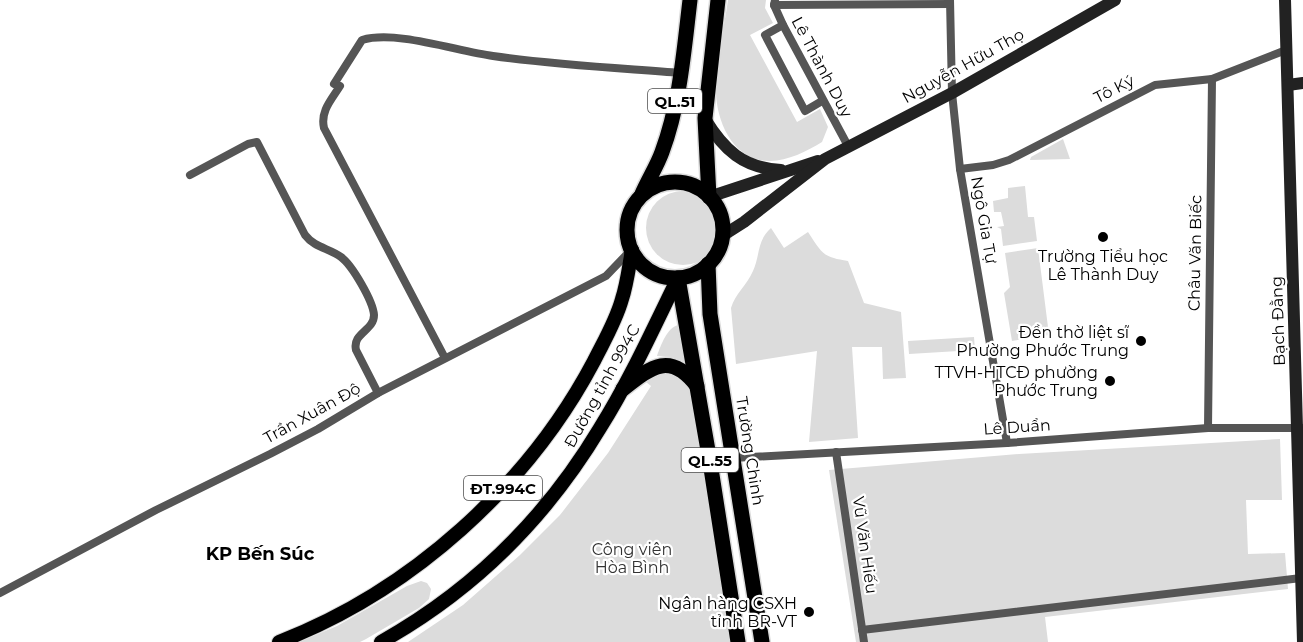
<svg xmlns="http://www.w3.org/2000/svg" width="1303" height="642" font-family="Montserrat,sans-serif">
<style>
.green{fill:#dcdcdc}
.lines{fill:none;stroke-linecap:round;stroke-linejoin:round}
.primary-casing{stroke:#dbdbdb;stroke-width:16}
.highway-casing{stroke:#dbdbdb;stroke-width:18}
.street{stroke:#555;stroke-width:8}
.secondary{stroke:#222;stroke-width:12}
.primary{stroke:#000;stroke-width:14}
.highway{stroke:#000;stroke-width:15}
.poi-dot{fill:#000;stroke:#fff;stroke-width:2}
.labels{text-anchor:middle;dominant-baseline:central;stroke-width:4.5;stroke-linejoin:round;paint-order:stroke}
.shield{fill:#fff;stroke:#4c4c4c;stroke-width:1.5}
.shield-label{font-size:15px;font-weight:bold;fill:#000}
.street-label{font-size:16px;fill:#000;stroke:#fff}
.poi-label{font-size:16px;fill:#000;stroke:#fff;text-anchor:end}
.park-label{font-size:16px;fill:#333;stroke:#fff}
.neighbourhood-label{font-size:18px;font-weight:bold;fill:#000;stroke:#fff}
</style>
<rect width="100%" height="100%" fill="#fff"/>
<g class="green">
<path d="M728,0H766L765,8L773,23L750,35L797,122L820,109L828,127L822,142C807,151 788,161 770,161C733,162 715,120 716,88C716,59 724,29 728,0Z"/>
<path d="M1063,139L1070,159L1030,160L1031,157Z"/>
<path d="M1025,186L1028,217H1034L1037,241L1003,246L1001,229L997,227L1004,226L1001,212H994L993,201L1008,198V188Z"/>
<circle cx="683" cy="228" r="37"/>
<path d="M771,228L784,248L808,232C822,253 822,257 848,261L864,303L901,312L906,378L883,379L882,347H852L858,438L809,442L817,351L736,364L731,308C735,294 747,285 753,271C760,256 757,240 771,228Z"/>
<path d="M1038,248L1049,335L1012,341L1004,293L1010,287L1005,253Z"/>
<path d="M678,325L681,326L689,363L671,357L657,356C661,345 667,328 678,325Z"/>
<path d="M974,337L975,350L909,354L908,341Z"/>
<path d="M659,370L682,372L693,396L730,642H408L463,605L520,555L560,515L608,453L651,386L646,382Z"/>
<path d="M1280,439L1282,500H1246L1248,554L1285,553L1288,589L1045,617L1048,642H856L829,470L1019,454Z"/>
<path d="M421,581L427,583L431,589L429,599L419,608L366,639L360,642H299L337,626L407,586Z"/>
</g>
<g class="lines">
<defs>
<g id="primary">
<path d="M279,642C411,591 528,486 594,361C604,341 616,321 622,299C627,284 629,266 632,250"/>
<path d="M381,642C472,591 546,518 600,428C630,380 653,329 678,278"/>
</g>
<g id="highway">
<circle cx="675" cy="230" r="48"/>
<path d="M642,194C648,180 657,166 662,152C680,104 684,50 690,0"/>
<path d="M709,197L705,118L718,0"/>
<path d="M708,264L710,314L762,642"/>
<path d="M678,278L710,462L738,642"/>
<path d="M623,389C651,367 670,351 697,386"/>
</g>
</defs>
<use href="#primary" class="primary-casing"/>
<use href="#highway" class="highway-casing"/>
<g class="street">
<path d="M775,0L774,5L783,25L848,146"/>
<path d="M950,0L952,93L960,169L1007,443"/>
<path d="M774,5L950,4"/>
<path d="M783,25L765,35L805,111L822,101"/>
<path d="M334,84L362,40C396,30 456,51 493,56C555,65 618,68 681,73"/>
<path d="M340,86C332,99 320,111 324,128L445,358"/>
<path d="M960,169L993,165L1009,160L1155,85L1212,79L1286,50"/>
<path d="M190,175L248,144L257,142L305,235C315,248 329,248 341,257C352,265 373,301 374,315C374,331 352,333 356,350L378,393"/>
<path d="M1208,428L1212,79"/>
<path d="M836,452L864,642"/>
<path d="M733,458L1007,443L1208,428H1302"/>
<path d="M0,593L156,510L270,454L318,429L378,393L606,276L631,250"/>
<path d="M862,630L1301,578"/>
</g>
<g class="secondary">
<path d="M1285,0L1303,642"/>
<path d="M1288,85L1303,83"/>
<path d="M705,119C724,150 743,168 781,170"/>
<path d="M709,197L818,161"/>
<path d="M722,236L744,222L825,159L952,93L1115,0"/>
</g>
<use href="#primary" class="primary"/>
<use href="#highway" class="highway"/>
</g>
<g class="poi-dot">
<circle cx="1103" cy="237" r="6"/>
<circle cx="1141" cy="341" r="6"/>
<circle cx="1110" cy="381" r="6"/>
<circle cx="809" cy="612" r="6"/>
</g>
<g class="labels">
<g class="shield">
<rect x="648" y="89" width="54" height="24" rx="4.5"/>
<rect x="681.5" y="448" width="57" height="24" rx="4.5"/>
<rect x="464" y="476" width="78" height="24" rx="4.5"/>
</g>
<g class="shield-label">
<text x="675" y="101">QL.51</text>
<text x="710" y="460">QL.55</text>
<text x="503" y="488">ĐT.994C</text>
</g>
<g class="street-label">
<text transform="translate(963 66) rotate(-29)">Nguyễn Hữu Thọ</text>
<text transform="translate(822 67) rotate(62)">Lê Thành Duy</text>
<text transform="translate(1114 89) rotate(-27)">Tô Ký</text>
<text transform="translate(984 220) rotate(80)">Ngô Gia Tự</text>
<text transform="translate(1195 253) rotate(-89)">Châu Văn Biếc</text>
<text transform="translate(1278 321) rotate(-92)">Bạch Đằng</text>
<text transform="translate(602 386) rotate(-61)">Đường tỉnh 994C</text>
<text transform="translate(312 413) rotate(-29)">Trần Xuân Độ</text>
<text transform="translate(1017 427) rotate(-4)">Lê Duẩn</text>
<text transform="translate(750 451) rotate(81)">Trường Chinh</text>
<text transform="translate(865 545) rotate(82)">Vũ Văn Hiếu</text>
</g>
<g class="poi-label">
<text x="1103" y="256" text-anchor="middle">Trường Tiểu học<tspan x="1103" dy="18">Lê Thành Duy</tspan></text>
<text x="1129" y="332">Đền thờ liệt sĩ<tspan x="1129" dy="18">Phường Phước Trung</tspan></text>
<text x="1098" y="372">TTVH-HTCĐ phường<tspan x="1098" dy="18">Phước Trung</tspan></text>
<text x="797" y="603">Ngân hàng CSXH<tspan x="797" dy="18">tỉnh BR-VT</tspan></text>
</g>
<g class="park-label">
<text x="632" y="549">Công viên<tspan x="632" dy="18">Hòa Bình</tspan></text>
</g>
<g class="neighbourhood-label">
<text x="260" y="554">KP Bến Súc</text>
</g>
</g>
</svg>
